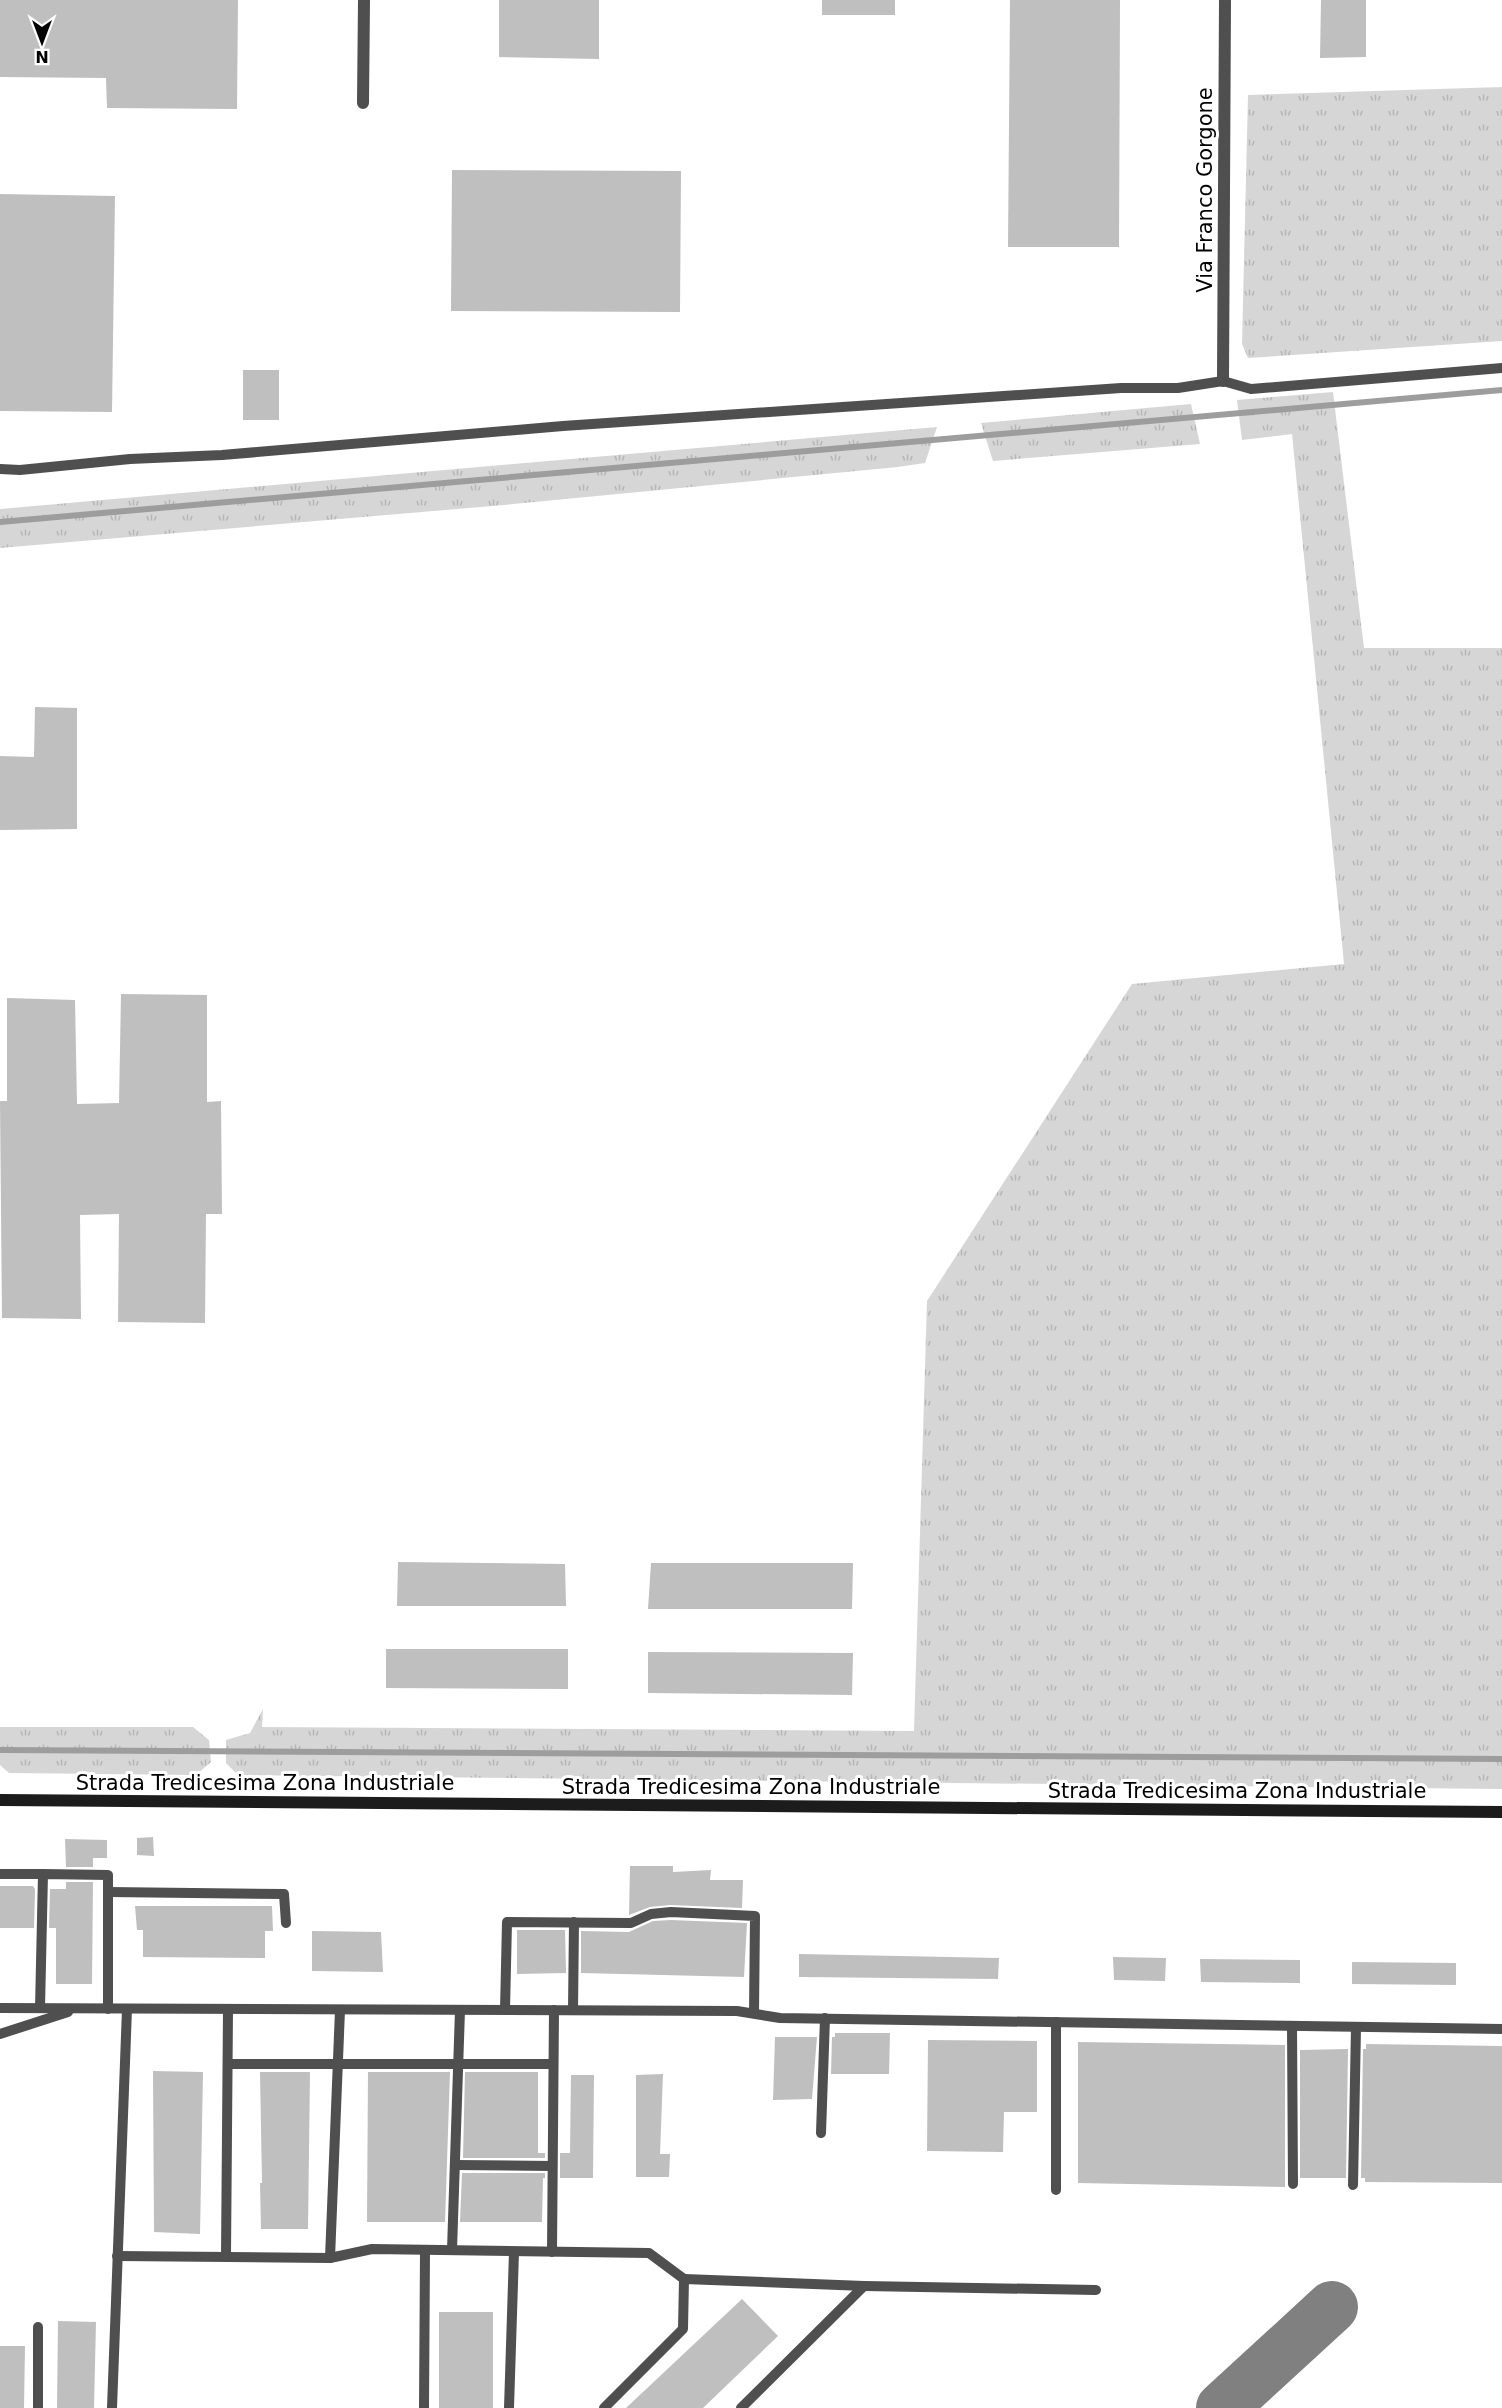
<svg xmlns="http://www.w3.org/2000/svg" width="1502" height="2408" font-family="'DejaVu Sans',sans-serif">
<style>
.grass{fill:url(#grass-tufts)}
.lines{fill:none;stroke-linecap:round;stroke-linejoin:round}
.stream{stroke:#9d9d9d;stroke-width:6}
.taxiway{stroke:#808080;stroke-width:52}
.building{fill:#bfbfbf}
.lane{stroke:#4f4f4f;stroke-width:10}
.street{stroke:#4f4f4f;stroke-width:12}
.secondary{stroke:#1c1c1c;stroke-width:12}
.labels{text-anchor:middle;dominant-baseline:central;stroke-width:6;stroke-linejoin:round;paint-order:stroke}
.street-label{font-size:21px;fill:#000;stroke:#fff}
</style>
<defs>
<pattern id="grass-tufts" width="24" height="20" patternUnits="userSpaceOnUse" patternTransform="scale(1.5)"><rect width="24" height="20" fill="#d6d6d6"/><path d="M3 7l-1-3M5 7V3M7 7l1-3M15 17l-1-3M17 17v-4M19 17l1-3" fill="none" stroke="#b6b6b6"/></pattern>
</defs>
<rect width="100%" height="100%" fill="#fff"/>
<g class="grass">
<path d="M1502,87V341L1248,358L1242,344L1248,95Z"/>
<path d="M1333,392L1364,648H1502V1789L238,1775L226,1763V1740L250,1733L263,1709L262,1727L914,1731L927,1301L1132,984L1344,964L1292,434L1242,440L1237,400Z"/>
<path d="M1191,404L1200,444L993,461L981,423Z"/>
<path d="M937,427L925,463L898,467L504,505L0,548V509Z"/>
<path d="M0,1727H193L209,1740L211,1762L196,1775L9,1773L0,1765Z"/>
</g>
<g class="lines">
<g class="stream">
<path d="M0,522L1502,390"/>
<path d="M0,1750L1502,1759"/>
</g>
<path class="taxiway" d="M1222,2408L1332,2307"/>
</g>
<g class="building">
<path d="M0,0H238L237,109L107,108L106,78L0,77Z"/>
<path d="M499,0H599V59L499,57Z"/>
<rect x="822" y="0" width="73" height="15"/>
<path d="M1010,0H1120L1119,247H1008Z"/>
<path d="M1321,0H1366V57L1320,58Z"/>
<path d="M452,170L681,171L680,312L451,311Z"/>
<path d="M0,194L115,196L112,412L0,411Z"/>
<rect x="243" y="370" width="36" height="50"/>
<path d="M35,707L77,708V829L0,830V756L34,757Z"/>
<path d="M121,994L207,995V1102L221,1101L222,1214H206L205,1323L118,1322L119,1214L80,1215L81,1319L2,1318L0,1101H7V998L75,1000L77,1104L119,1103Z"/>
<path d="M398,1562L565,1564L566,1606H397Z"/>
<path d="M651,1563H853L852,1609H648Z"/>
<path d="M386,1649H568V1689L386,1688Z"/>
<path d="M648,1652L853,1653L852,1695L648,1693Z"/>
<path d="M153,1837L154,1856L137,1855V1838Z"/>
<path d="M65,1839L107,1840V1858H93V1867H66Z"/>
<path d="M630,1866H673V1872L711,1870L710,1880H743L742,1908L670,1905L650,1907L629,1915Z"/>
<path d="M66,1882H93L92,1984H56V1928H49L50,1889H66Z"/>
<path d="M0,1886H33L35,1889L34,1928H0Z"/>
<path d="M135,1906H272L273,1931H265V1958L143,1957V1930H137Z"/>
<path d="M671,1920L747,1923L744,1977L581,1973V1931L629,1932L653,1921Z"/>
<path d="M517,1930H565L566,1973L517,1974Z"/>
<path d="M312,1931L381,1932L383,1972L312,1971Z"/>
<path d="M799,1954L999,1958L998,1979L799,1977Z"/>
<path d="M1113,1957L1166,1958L1165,1981L1114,1980Z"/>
<path d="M1200,1959L1300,1960V1983L1201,1982Z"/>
<path d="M1352,1962L1456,1963V1985L1352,1984Z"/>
<path d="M835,2033H890L889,2074H831L832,2037H835Z"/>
<path d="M775,2037H817L812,2099L773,2100Z"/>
<path d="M928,2040L1037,2041V2112H1004L1003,2152L927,2151Z"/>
<path d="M1078,2042L1285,2045V2187L1078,2183Z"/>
<path d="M1366,2044L1502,2046V2183L1365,2182V2178H1361L1363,2049H1366Z"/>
<path d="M1348,2049L1346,2178H1300V2050Z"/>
<path d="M153,2071L203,2072L200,2234L154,2232Z"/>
<path d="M260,2072H310L308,2229H261L260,2183H262Z"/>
<path d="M368,2072H450L445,2222H367Z"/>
<path d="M465,2072H538V2153H545V2158H463Z"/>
<path d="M663,2074L660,2154H670L669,2177H636V2075Z"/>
<path d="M571,2075H594L593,2178H560V2153H570Z"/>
<path d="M462,2173H545V2178H543L542,2222H460Z"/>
<path d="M742,2299L778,2336L703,2408H626Z"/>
<rect x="439" y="2312" width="54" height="96"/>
<path d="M58,2321L96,2322L94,2408H57Z"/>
<path d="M0,2346H25L24,2408H0Z"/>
</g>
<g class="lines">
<g class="lane">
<path d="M0,469L20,470L130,459L222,455L563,426L1121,388H1178L1223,381L1251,389L1502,368"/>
<path d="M0,1874H43"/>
<path d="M108,1892L284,1894L286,1923"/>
<path d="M0,2008L737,2011L780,2018L1502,2029"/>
<path d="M40,2008L43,1874L108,1875V2009"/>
<path d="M505,2010L507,1922L631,1923L651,1914L671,1912L755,1916L754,2013"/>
<path d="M573,2010L574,1922"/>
<path d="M1056,2022V2190"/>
<path d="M1292,2026L1293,2184"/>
<path d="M0,2034L68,2012"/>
<path d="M228,2064H553"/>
<path d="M821,2133L825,2018"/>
<path d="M456,2165L551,2166"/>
<path d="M1353,2185L1356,2027"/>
<path d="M452,2250L460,2010"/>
<path d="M552,2252L554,2010"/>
<path d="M117,2256L330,2258L372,2249L649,2253L684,2279"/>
<path d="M226,2256L228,2009"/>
<path d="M330,2258L340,2010"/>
<path d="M38,2327V2408"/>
<path d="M112,2408L127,2009"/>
<path d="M424,2408L425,2251"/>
<path d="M509,2408L514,2252"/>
<path d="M604,2408L683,2329L684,2279L864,2286L1096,2290"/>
<path d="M741,2408L864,2286"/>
</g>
<g class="street">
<path d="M363,103L364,0"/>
<path d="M1223,381L1225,0"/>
</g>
<path class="secondary" d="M0,1800L1502,1812"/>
</g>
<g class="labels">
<g class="street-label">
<text transform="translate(1205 190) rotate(-90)">Via Franco Gorgone</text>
<text x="265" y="1783">Strada Tredicesima Zona Industriale</text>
<text x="751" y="1787">Strada Tredicesima Zona Industriale</text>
<text x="1237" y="1791">Strada Tredicesima Zona Industriale</text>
</g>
</g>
<g transform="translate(42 42) rotate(180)" stroke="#ffffff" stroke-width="4.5" paint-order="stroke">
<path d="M0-4.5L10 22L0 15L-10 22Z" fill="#000000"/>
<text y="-9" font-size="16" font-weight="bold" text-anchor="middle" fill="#000000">N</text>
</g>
</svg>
